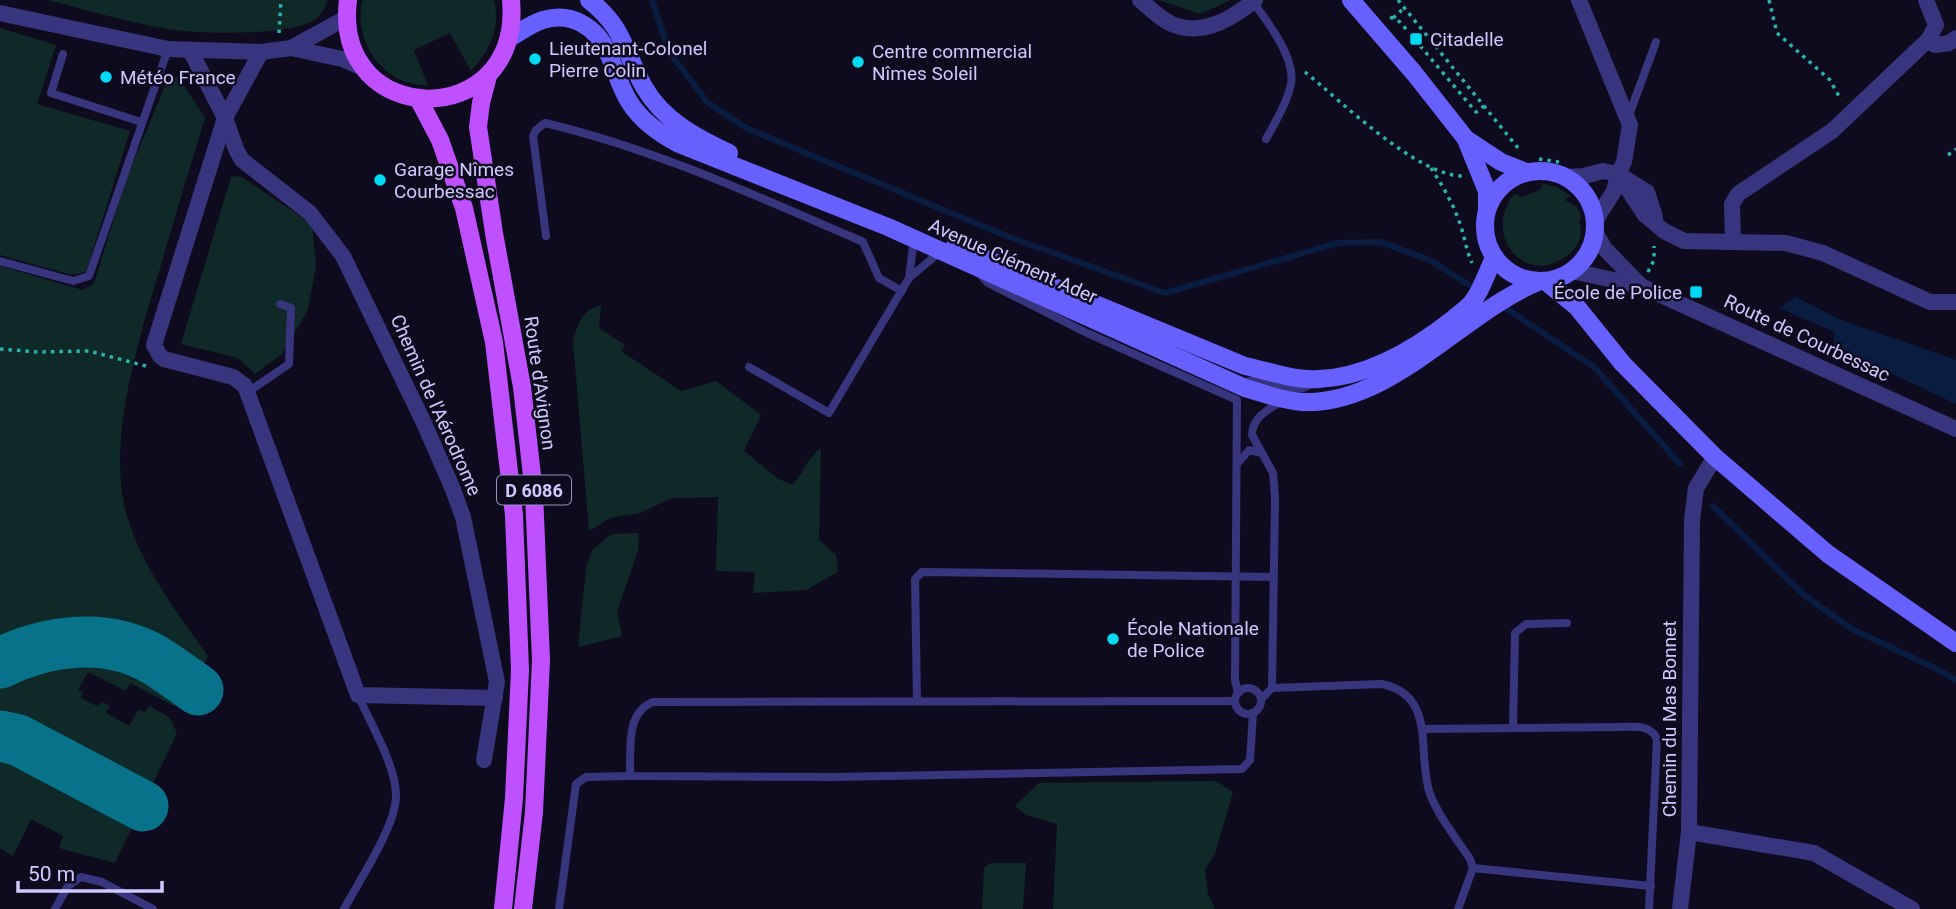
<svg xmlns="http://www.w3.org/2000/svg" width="1956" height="909" font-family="Roboto,sans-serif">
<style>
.green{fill:#0e2928}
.water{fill:#091d40}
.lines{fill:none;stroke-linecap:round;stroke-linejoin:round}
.stream{stroke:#091d40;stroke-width:6}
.taxiway{stroke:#08728a;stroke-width:51}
.path{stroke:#29b3ac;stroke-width:3.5;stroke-dasharray:3.5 5;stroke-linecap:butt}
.lane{stroke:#38357f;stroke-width:8}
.street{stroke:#38357f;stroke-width:16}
.secondary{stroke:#6660ff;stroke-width:18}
.primary{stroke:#bf50ff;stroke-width:18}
.poi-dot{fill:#00d9f4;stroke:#0f0b1f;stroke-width:2.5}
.labels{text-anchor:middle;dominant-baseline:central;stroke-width:5;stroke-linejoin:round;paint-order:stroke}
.shield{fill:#0f0b1f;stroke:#9690bc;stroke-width:2}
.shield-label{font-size:18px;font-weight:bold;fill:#d0c9ff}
.poi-label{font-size:19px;fill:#d0c9ff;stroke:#0f0b1f;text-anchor:start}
.street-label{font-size:19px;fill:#d0c9ff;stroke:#0f0b1f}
</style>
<rect width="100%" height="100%" fill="#0f0b1f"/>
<g class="green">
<path d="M47,0H328C325,7 323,13 317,18C294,37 197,34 168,29C127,22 87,10 47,0Z"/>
<path d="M363,0H494C501,29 490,50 471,71L450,33L414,50L428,86C421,85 413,84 406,82C374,71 353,32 363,0Z"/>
<path d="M1159,0H1231L1200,14Z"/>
<path d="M0,28L56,45L37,104L130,131L86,272L72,275L0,255Z"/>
<path d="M178,76L205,118C190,167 175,216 161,265C140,335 109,432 124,504C135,557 177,613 208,656L187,703L174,706L130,683L126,691L88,672L78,690L83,692L81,698L97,706L102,702L110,706L105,712L129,726L138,710L145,712L149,706L169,717L177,733L115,863L59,848L63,836L31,819L13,856L0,848V266L83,290L94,283L127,177L168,79Z"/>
<path d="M240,176L312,224L316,266L308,310L282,354L255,374L238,358L181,344L231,177Z"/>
<path d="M1543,184L1557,187L1572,197H1567L1566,201L1577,207L1582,218L1579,220C1583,232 1581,242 1572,251C1530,292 1479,238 1515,193L1521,197L1540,190Z"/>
<path d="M601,305L599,328L625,345L621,351L681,391L716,381L761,415L744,451L777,478L792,485C806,472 804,461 821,448L819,540L836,555L838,572L806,590L753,593L755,572L716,571L718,497L672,498L640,513L610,518L589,531L573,341C578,323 582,310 601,305Z"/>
<path d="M639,533L638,551L617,611L622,636L578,647L586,568L592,550L612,534Z"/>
<path d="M1216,781L1233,792L1215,854L1205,870L1208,894L1215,909H1053L1057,824L1026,815L1015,806L1039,783Z"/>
<path d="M991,863H1026L1023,909H982L984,868Z"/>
</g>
<path class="water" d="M1796,297L1841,320L1956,360V404L1833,346L1835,332L1779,308Z"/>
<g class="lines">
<g class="stream">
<path d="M652,0L669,52L708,103L748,129L1009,237L1165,293L1338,243L1380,242L1430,260L1469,285"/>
<path d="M1507,309L1594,367L1680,464"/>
<path d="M1713,506L1805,596L1852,629L1943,672L1956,680"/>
</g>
<g class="taxiway">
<path d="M0,663C47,640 105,632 153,659C168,668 183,679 198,690"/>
<path d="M0,736L18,740L143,806"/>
</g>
<g class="path">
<path d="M1398,0L1518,148"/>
<path d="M1769,0L1777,33L1830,80L1841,100"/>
<path d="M1390,17L1400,22L1476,112L1484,106"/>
<path d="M1393,18L1404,8"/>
<path d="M279,33L281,0"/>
<path d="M1305,72C1341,101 1417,176 1463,176"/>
<path d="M1948,155L1956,149"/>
<path d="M1539,159L1559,162"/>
<path d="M1431,168C1442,185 1454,205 1460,224C1465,238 1466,250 1472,263"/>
<path d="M1648,272L1654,260V246"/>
<path d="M0,349L38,352L89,351L146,366"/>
</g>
<g class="lane">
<path d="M1253,2C1267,21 1296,58 1291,84C1287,103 1275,123 1266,139"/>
<path d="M63,54L51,93L141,122"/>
<path d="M1629,115L1656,42"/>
<path d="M546,236L533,136L536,130L545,123C651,148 752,194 852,237L863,242L879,278L902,291"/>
<path d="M0,261L73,281L89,276L168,49"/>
<path d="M980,274L988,283L1087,333L1237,400L1235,680L1238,693"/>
<path d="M909,278L914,239"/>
<path d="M749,367L829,413L909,278L940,252"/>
<path d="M1245,388L1249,381C1273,378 1292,401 1315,381"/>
<path d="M248,392L289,364L291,308L280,304"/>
<path d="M1237,464L1249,450L1262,453"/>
<path d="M1272,688L1382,684C1438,696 1416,754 1430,794C1439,817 1456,838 1470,859L1473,868L1458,909"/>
<circle cx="1248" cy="701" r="13"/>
<path d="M1261,699L1272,688L1275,498L1273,473L1252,435C1252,417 1269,409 1282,401"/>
<path d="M917,700L915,579L922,572L1274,577"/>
<path d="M1235,701L653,702C625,713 631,750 630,776L835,777L1242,769L1250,760L1253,713"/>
<path d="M1513,726L1515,633L1526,624L1567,623"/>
<path d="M1422,729L1619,727C1633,727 1650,724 1657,739L1649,909"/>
<path d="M1473,868L1651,886"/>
<path d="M55,909L68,886L81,877L102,882L153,909"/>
<path d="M344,909C359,881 396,826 396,796C396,765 370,723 358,695"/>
<path d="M559,909L576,784L586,777L630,776"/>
</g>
<g class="street">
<path d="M1140,0C1151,9 1163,22 1177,26C1206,35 1234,17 1255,0"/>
<path d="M1579,0L1630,125L1624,162L1618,174L1614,191L1595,221"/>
<path d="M0,13L168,49L261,52L291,48L346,18"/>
<path d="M1929,39L1935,45L1949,43L1956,38"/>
<path d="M291,48L342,59L363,68"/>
<path d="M190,50L225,118L236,149L242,160L310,213L343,256L423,421L452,487L463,517L497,682L484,760"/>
<path d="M261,52L225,118L154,345L160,356L164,359L233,377L245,386L358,695L495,698"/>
<path d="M1618,174L1645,215L1664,231L1684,241L1786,243L1823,253L1930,302H1956"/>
<path d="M1565,177L1584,176L1603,171L1618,174L1647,192L1655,217"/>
<path d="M1595,232L1605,249L1641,286"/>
<path d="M1733,241L1732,204L1738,194L1832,131L1929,39L1936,25L1926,0"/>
<path d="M1572,271L1641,286L1956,429"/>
<path d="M1715,457L1696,488L1692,520L1689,832L1814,853L1912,909"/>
<path d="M1680,909L1689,832"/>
</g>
<g class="secondary">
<path d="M589,0C624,27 624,51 644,87C663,120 695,137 729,153"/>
<path d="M1351,0L1414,73L1466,139L1501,162L1526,172"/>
<path d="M510,38C520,32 532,23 543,20C572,11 597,28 608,53C616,70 620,88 630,103C642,122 660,134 679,144L888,227L1245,388C1263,393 1283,401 1302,402C1390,406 1462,313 1538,282"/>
<path d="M1467,142L1487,191V208"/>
<circle cx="1540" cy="226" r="55"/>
<path d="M955,246L1245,366C1269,371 1295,381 1319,379C1368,377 1415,349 1453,319C1460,313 1468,308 1473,301C1482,289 1487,272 1494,258"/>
<path d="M1545,281L1577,307L1623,364L1715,457L1828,554L1956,643"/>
</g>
<g class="primary">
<path d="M348,0C332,130 523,133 511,0"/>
<path d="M488,76L481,103L478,127L494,233L522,387L534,493L541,660L534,812L523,909"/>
<path d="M419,100L440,140L464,208L494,342L514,515L520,670L514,798L503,909"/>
</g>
</g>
<g class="poi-dot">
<rect x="1409" y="32" width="14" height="14" rx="3.5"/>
<circle cx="535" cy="59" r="7"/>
<circle cx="858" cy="62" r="7"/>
<circle cx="106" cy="77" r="7"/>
<circle cx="380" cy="180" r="7"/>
<rect x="1689" y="285" width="14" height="14" rx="3.5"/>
<circle cx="1113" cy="639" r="7"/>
</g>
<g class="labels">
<rect class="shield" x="497" y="475.5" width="74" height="29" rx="5"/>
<g class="shield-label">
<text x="534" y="490">D 6086</text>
</g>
<g class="poi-label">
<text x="1430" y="39">Citadelle</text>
<text x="549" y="48">Lieutenant-Colonel<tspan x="549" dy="22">Pierre Colin</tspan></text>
<text x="872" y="51">Centre commercial<tspan x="872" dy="22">Nîmes Soleil</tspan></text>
<text x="120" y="77">Météo France</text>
<text x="394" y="169">Garage Nîmes<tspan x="394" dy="22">Courbessac</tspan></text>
<text x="1682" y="292" text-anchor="end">École de Police</text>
<text x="1127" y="628">École Nationale<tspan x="1127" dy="22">de Police</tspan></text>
</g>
<g class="street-label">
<text transform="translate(1013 261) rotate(24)">Avenue Clément Ader</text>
<text transform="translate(1807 338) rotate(25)">Route de Courbessac</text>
<text transform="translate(540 383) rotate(82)">Route d'Avignon</text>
<text transform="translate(436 405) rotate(66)">Chemin de l'Aérodrome</text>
<text transform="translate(1669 719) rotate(-90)">Chemin du Mas Bonnet</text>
</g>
</g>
<path d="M18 881v10h144v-10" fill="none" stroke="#d0c9ff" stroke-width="3.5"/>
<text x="28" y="881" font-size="21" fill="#d0c9ff" stroke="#0f0b1f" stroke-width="5" paint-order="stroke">50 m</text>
</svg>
